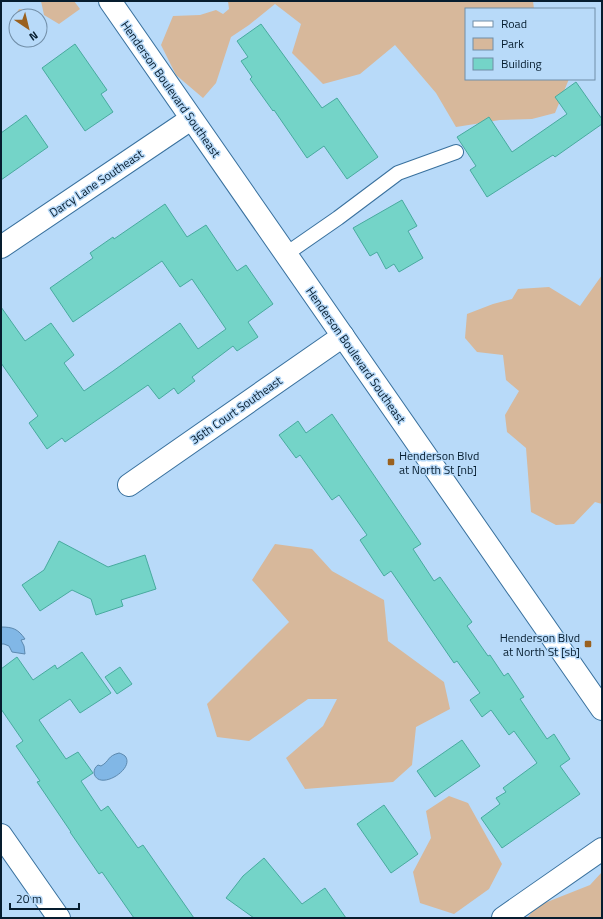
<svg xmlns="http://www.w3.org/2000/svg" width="603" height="919" font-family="'Titillium Web',sans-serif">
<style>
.green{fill:#d7b89b}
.water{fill:#81b7e6;stroke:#5c89af}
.building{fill:#74d4c8;stroke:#48aa9f}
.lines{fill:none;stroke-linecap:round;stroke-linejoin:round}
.service-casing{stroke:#39719e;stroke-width:16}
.minor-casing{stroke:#39719e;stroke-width:24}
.tertiary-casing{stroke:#39719e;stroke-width:24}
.secondary-casing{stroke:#39719e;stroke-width:24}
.service{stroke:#fff;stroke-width:14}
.minor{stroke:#fff;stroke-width:22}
.tertiary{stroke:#fff;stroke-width:22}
.secondary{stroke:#fff;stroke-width:22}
.poi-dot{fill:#9a611f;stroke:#b8daf9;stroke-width:1.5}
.labels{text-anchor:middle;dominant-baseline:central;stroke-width:3;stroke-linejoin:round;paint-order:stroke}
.street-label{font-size:12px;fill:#061d2f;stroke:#b8daf9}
.poi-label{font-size:12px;fill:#061d2f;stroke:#b8daf9;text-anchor:start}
</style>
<rect width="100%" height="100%" fill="#b8daf9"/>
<g class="green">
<path d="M41,1H74L80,9L59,24L44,15Z"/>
<path d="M228,1H463L466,2L469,1H533L534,9H466V79H569L555,113L532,119L500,120L456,127L436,93L395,45L360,74L323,84L292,53L301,24L275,4L249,25L231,37L216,83L203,98L176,75L161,45L173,16L200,15L216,10L223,14L229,9Z"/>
<path d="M19,9L39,12L47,33L40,37V16H16V34L10,23Z"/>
<path d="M602,275V504L595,502L574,524L556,525L531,512L526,448L507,432L505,415L519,391L506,380L503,355L477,352L465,338L467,314L493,304L512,299L518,289L549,287L580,306Z"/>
<path d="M275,544L312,549L332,571L384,600L388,641L444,682L450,709L416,727L412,765L393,782L305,789L286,758L323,726L337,699H308L249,741L217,737L207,704L289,622L252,580Z"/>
<path d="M449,796L468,803L502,864L489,889L454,914L420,903L413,872L431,838L426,811Z"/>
<path d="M602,872V918H527L537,906L590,885Z"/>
</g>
<g class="water">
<path d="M1,627C13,627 18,629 25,639L21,640L24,646L25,654L12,652L9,646L4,644H1Z"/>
<path d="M119,753C120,753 124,755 125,756C136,769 98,792 94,773C94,770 95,767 98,765L101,766C110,761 107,756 119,753Z"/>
</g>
<g class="building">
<path d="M261,24L322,108L337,98L378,157L347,179L324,146L307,158L274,110L273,111L250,79L252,77L241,61L248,57L237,41Z"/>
<path d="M75,44L107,90L101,94L113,112L85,131L42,68Z"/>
<path d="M576,82L602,119V124L555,157L553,155L487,197L470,170L476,166L457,137L489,117L512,152L567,114L555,97Z"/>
<path d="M26,115L48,147L1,180V133Z"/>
<path d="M402,200L417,226L408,231L423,258L399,272L394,264L386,269L377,252L370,256L353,228Z"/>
<path d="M165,204L187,237L206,225L237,271L246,265L273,304L248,322L258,337L237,351L233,346L192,377L195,381L178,394L174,388L159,399L148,385L65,442L62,438L47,449L29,423L38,416L1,363V307L25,341L51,323L74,355L64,363L84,391L113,371L180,323L198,349L226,329L192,279L180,287L162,261L73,322L50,288L93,258L90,253L113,237L114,239Z"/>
<path d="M332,414L421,544L413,549L434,581L440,577L472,622L467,626L488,656L490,655L504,676L508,673L524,697L520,699L547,739L554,734L570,759L560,766L580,794L502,848L481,818L500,804L496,798L506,792L503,788L537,763L514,731L509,735L491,710L482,717L470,700L480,693L457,661L454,663L391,571L384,576L360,540L367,535L339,495L332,500L300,455L296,458L279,435L298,421L306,433Z"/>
<path d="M59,541L108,567L145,555L156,589L121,600L123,606L96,615L91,599L72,590L40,611L22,585L44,570Z"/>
<path d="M82,652L111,693L80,713L70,699L39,720L66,759L78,752L93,773L81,781L101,811L108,806L138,848L143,845L194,918H134L102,872L99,874L70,832H71L37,782L40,781L16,746L23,741L1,709V669L17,657L33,680L55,665L57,669Z"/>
<path d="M120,667L132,684L117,694L105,677Z"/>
<path d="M462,740L480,766L435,797L417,771Z"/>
<path d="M384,805L418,854L391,873L357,824Z"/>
<path d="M264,858L302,904L325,888L346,918H254L226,898L243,876Z"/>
</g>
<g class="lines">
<defs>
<path id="service" d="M286,254L338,218L398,173L456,152"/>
<g id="minor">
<path d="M1,247L191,119"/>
<path d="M129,485L343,336"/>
<path d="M1,835L59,918"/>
</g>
<path id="tertiary" d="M503,918L602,849"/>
<path id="secondary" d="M110,1L602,709"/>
</defs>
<use href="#service" class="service-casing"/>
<use href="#minor" class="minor-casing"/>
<use href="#tertiary" class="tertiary-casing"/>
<use href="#secondary" class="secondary-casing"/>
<use href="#service" class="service"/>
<use href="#minor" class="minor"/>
<use href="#tertiary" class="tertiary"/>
<use href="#secondary" class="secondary"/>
</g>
<g class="poi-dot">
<rect x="387" y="458" width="8" height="8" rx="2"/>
<rect x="584" y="640" width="8" height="8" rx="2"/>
</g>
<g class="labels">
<g class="street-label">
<text transform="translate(171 89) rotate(55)">Henderson Boulevard Southeast</text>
<text transform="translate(96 183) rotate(-34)">Darcy Lane Southeast</text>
<text transform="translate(356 355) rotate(55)">Henderson Boulevard Southeast</text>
<text transform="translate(236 410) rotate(-35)">36th Court Southeast</text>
</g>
<g class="poi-label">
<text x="399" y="455">Henderson Blvd<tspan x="399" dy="14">at North St [nb]</tspan></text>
<text x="580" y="637" text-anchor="end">Henderson Blvd<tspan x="580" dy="14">at North St [sb]</tspan></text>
</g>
</g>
<rect width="603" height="919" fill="none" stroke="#061d2f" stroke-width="4"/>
<rect x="465" y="8" width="130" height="72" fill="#b8daf9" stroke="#718ea8"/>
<rect x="473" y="21" width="20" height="6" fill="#ffffff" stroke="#718ea8"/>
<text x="501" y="28" font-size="12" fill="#061d2f">Road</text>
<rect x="473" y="38" width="20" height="12" fill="#d7b89b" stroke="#718ea8"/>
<text x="501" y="48" font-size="12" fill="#061d2f">Park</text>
<rect x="473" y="58" width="20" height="12" fill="#74d4c8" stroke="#718ea8"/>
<text x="501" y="68" font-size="12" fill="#061d2f">Building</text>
<g transform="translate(28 28) rotate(145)"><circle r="19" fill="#b8daf9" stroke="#718ea8"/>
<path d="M0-3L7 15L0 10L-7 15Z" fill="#9a611f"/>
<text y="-6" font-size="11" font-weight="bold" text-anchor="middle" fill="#061d2f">N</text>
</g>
<path d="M10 903v6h69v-6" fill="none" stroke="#061d2f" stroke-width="2"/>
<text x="16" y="903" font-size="12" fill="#061d2f" stroke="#b8daf9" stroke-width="3" paint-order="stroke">20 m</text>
</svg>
